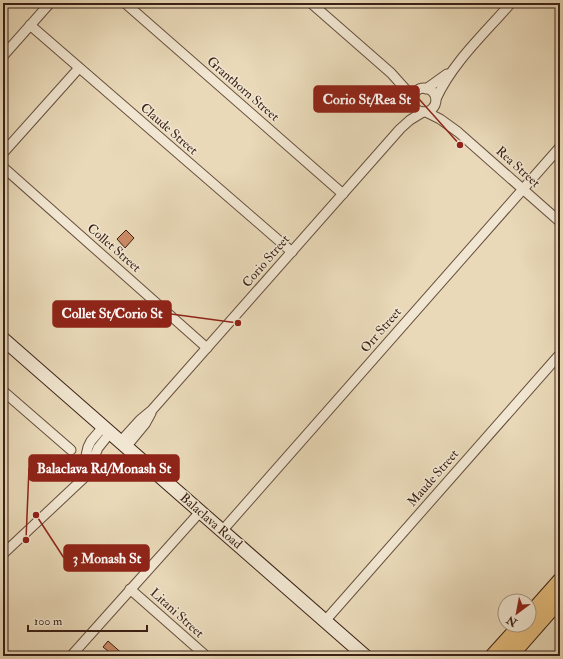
<svg xmlns="http://www.w3.org/2000/svg" width="563" height="659" font-family="'IM FELL Double Pica',serif">
<style>
.building{fill:#cb8a65;stroke:#3b2116}
.lines{fill:none;stroke-linecap:round;stroke-linejoin:round}
.minor-casing{stroke:#664f3e;stroke-width:11}
.secondary-casing{stroke:#3b2116;stroke-width:15}
.trunk-casing{stroke:#3b2116;stroke-width:17}
.minor{stroke:#f1e6d1;stroke-width:9}
.secondary{stroke:#f1e6d1;stroke-width:13}
.trunk{stroke:#e4bc7c;stroke-width:15}
.labels{text-anchor:middle;dominant-baseline:central;stroke-width:3;stroke-linejoin:round;paint-order:stroke}
.street-label{font-size:13px;fill:#3b2116;stroke:#f1e6d1}
.leader{fill:none;stroke:#8f2418;stroke-width:1.5}
.callout-dot{fill:#8f2418;stroke:#f1e6d1;stroke-width:1.5}
.callout{fill:#8f2418;stroke:#8f2418;stroke-width:1.5}
.callout-label{font-size:14px;text-anchor:middle;font-weight:bold;fill:#fff}
</style>
<rect width="100%" height="100%" fill="#e9d9b8"/>
<filter id="stains"><feTurbulence type="fractalNoise" baseFrequency=".005" numOctaves="4"/><feColorMatrix values="0 0 0 0 .2 0 0 0 0 .09 0 0 0 0 .02 0 0 0 .5 -.17"/></filter>
<radialGradient id="worn" r=".72"><stop offset=".6" stop-color="#630" stop-opacity="0"/><stop offset="1" stop-color="#630" stop-opacity=".3"/></radialGradient>
<g class="building">
<path d="M126,230L134,238L125,248L117,239Z"/>
<path d="M108,641L125,656H103L108,651L103,647Z"/>
</g>
<g class="lines">
<defs>
<g id="minor">
<path d="M125,3L343,194"/>
<path d="M311,3L391,73L408,92L413,100"/>
<path d="M30,25L292,252"/>
<path d="M3,56L50,3"/>
<circle cx="424" cy="100" r="12"/>
<path d="M426,89L447,74"/>
<path d="M436,99C452,63 486,32 511,3"/>
<path d="M426,112L440,119L458,132L560,222"/>
<path d="M3,153L79,68"/>
<path d="M3,167L207,348"/>
<path d="M3,391L71,450"/>
<path d="M120,442L140,420L152,410L400,129L410,120L423,112"/>
<path d="M126,447L145,424L151,413"/>
<path d="M81,477L88,447L91,441L103,427"/>
<path d="M222,531L560,147"/>
<path d="M3,554L86,476L98,448L110,433"/>
<path d="M130,589L206,656"/>
<path d="M325,621L560,354"/>
<path d="M71,656L200,512"/>
</g>
<path id="secondary" d="M3,339L365,656"/>
<g id="trunk">
<path d="M529,616L560,581"/>
<path d="M493,656L521,625"/>
<path d="M510,656L560,599"/>
</g>
</defs>
<use href="#minor" class="minor-casing"/>
<use href="#secondary" class="secondary-casing"/>
<use href="#trunk" class="trunk-casing"/>
<use href="#minor" class="minor"/>
<use href="#secondary" class="secondary"/>
<use href="#trunk" class="trunk"/>
</g>
<g class="labels">
<g class="street-label">
<text transform="translate(243 89) rotate(41)">Granthorn Street</text>
<text transform="translate(169 129) rotate(41)">Claude Street</text>
<text transform="translate(518 167) rotate(42)">Rea Street</text>
<text transform="translate(114 248) rotate(41)">Collet Street</text>
<text transform="translate(266 261) rotate(-49)">Corio Street</text>
<text transform="translate(381 330) rotate(-49)">Orr Street</text>
<text transform="translate(433 478) rotate(-49)">Maude Street</text>
<text transform="translate(211 521) rotate(41)">Balaclava Road</text>
<text transform="translate(177 613) rotate(42)">Litani Street</text>
</g>
</g>
<path class="leader" d="M460 145L419 99M238 323L171 314M26 540L29 468M36 515L64 558"/>
<g class="callout-dot">
<circle cx="460" cy="145" r="4"/>
<circle cx="238" cy="323" r="4"/>
<circle cx="26" cy="540" r="4"/>
<circle cx="36" cy="515" r="4"/>
</g>
<g class="callout">
<rect x="314" y="86" width="105" height="26" rx="4"/>
<rect x="53" y="301" width="118" height="26" rx="4"/>
<rect x="29" y="455" width="150" height="26" rx="4"/>
<rect x="64" y="545" width="85" height="26" rx="4"/>
</g>
<g class="callout-label">
<text x="367" y="104">Corio St/Rea St</text>
<text x="112" y="318">Collet St/Corio St</text>
<text x="104" y="473">Balaclava Rd/Monash St</text>
<text x="107" y="563">3 Monash St</text>
</g>
<rect width="563" height="659" fill="none" stroke="#e9d9b8" stroke-width="16"/>
<rect x="4" y="4" width="555" height="651" fill="none" stroke="#3b2116" stroke-width="2"/>
<rect x="8" y="8" width="547" height="643" fill="none" stroke="#3b2116"/>
<g transform="translate(517 613) rotate(212)"><circle r="19" fill="#f1e6d1" stroke="#a89786"/>
<path d="M0-3L7 15L0 10L-7 15Z" fill="#8f2418"/>
<text y="-6" font-size="11" font-weight="bold" text-anchor="middle" fill="#3b2116">N</text>
</g>
<path d="M28 625v6h119v-6" fill="none" stroke="#3b2116" stroke-width="2"/>
<text x="34" y="625" font-size="12" fill="#3b2116" stroke="#f1e6d1" stroke-width="3" paint-order="stroke">100 m</text>
<rect width="100%" height="100%" filter="url(#stains)"/>
<rect width="100%" height="100%" fill="url(#worn)"/>
</svg>
